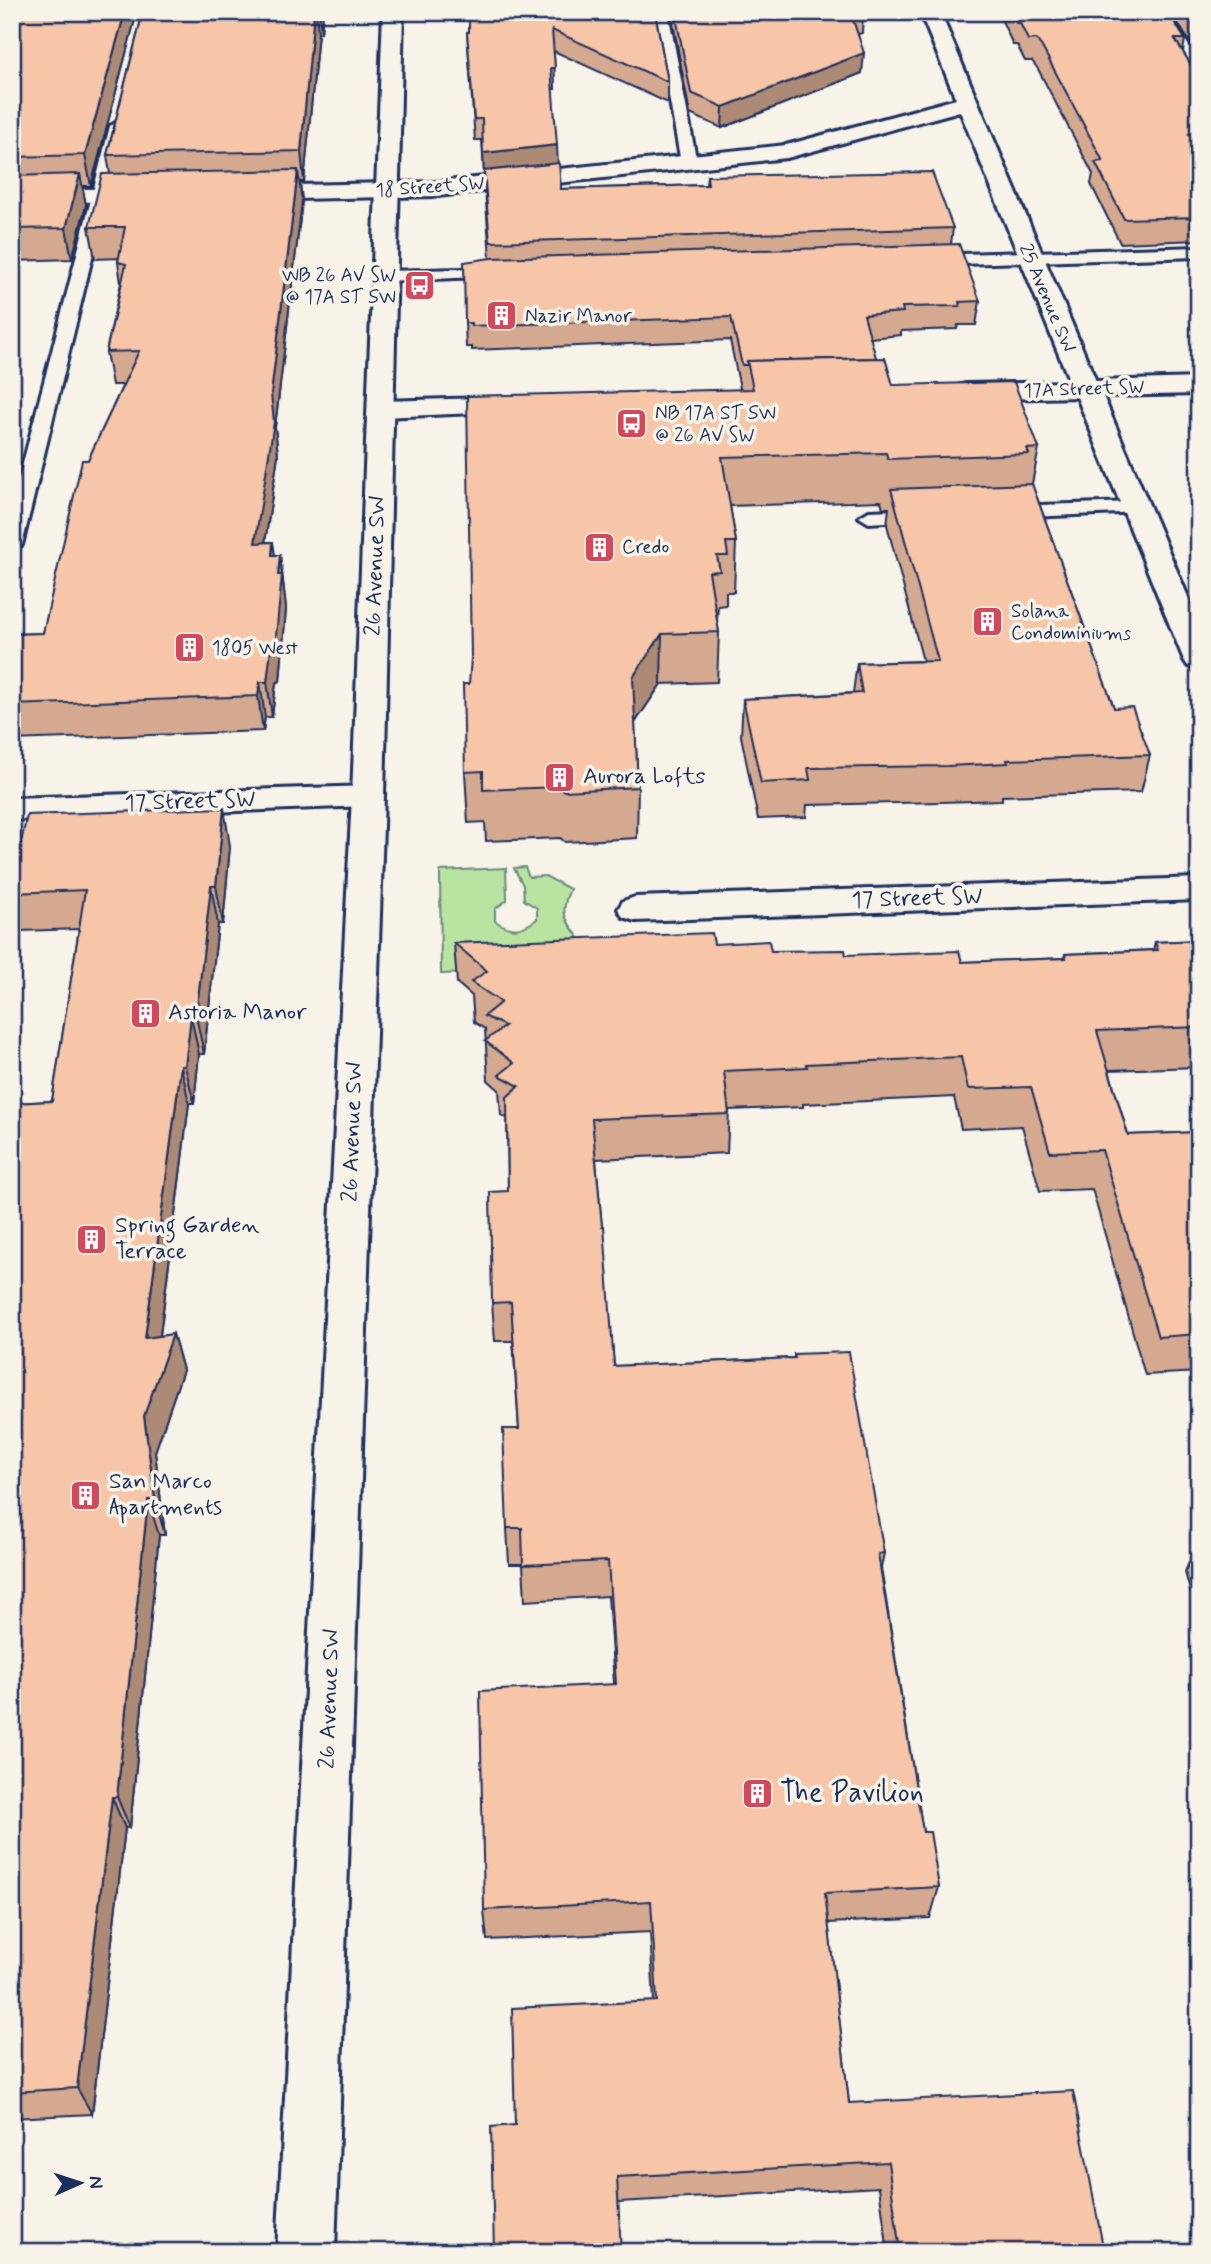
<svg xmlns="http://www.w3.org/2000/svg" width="1211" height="2264" font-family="Mynerve,sans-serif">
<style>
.green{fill:#b8e3a0;stroke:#6a897f;stroke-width:2}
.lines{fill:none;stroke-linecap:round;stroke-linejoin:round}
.lane-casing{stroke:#1b2f5e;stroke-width:6}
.street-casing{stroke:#1b2f5e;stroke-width:6}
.secondary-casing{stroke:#1b2f5e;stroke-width:6}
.lane{fill:#f7f3e8;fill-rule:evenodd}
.street{fill:#f7f3e8;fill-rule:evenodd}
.secondary{fill:#f7f3e8;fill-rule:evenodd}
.wall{fill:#d4a990;stroke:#1b2f5e;stroke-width:2}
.shaded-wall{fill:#ad8a75;stroke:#1b2f5e;stroke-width:2}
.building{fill:#f7c5a7;stroke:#1b2f5e;stroke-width:2}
.labels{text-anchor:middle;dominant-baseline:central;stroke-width:7;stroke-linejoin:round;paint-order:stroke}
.far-street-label{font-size:19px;fill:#1b2f5e;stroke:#f7f3e8}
.far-poi-label{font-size:19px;fill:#1b2f5e;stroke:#f7f3e8;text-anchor:start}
.street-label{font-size:23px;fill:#1b2f5e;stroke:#f7f3e8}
.poi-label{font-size:23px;fill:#1b2f5e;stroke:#f7f3e8;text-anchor:start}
.near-poi-label{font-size:28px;fill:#1b2f5e;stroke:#f7f3e8;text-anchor:start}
</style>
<rect width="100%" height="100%" fill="#f7f3e8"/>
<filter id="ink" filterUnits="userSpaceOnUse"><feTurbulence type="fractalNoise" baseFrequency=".0143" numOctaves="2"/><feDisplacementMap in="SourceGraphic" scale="14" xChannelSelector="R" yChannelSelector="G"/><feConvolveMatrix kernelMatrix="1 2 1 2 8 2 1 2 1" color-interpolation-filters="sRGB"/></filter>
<g filter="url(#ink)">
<path class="green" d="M525,867L529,877L545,876L570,889C559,914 565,919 580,939C586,948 591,959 597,969L441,974L440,871L506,868L507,900L495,909V921C512,932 521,931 537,919V908L524,900L523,885L514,868Z"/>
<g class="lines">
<defs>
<g id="lane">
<path d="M654,12H668L697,163L689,168L681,163Z"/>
<path d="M1154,12H1168L1199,62V78L1192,74Z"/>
<path d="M117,122L124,126L22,545L12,551V506L110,126Z"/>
<path d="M1199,247V257L928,265L920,260L928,255Z"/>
<path d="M497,268L503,270L505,273L503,276L386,281L378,276L386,271Z"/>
<path d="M1135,502L1142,504L1145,508L1142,512L1007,518L997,512L1007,506Z"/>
<path d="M923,509L933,515L930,519L869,523L859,517L869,511Z"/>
</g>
<g id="street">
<path d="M920,12H940L1096,381L1199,378V394L1103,396L1199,623V669L1188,666L1184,660L1077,397L966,400L957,398L953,392L957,386L966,384L1070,382L960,111L787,158L437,196L249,200L241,198L238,193L241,188L249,186L437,182L786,145L956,99Z"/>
<path d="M150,188L158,190L161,195L158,200L12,204V190Z"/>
<path d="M518,397L527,399L531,405L527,411L382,417L373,415L369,409L373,403L382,401Z"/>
<path d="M368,786L380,789L384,796L380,803L368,806L12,820V798Z"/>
<path d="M1199,878V900L635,921L623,917L618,909L623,901L635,897Z"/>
</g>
<path id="secondary" d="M383,12H403L384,796L335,2252H277L352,796Z"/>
</defs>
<use href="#lane" class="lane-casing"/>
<use href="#street" class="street-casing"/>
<use href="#secondary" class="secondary-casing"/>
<use href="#lane" class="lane"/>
<use href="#street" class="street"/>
<use href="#secondary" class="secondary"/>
</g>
<g class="wall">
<path d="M12,12H137L91,186H82L86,205L72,259L12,261Z"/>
<path d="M143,12H323L321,33H318L304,182H300L302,201L275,427L278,455L265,542H273L275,555H280L284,589L286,609L280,681L276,683L272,717H265L263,731L12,740V634L43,633L88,460L123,385H112L106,352L121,283L118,262L119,258L95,259L89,227L110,174L107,155Z"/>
<path d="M655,12L668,82V103L554,51L555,89H552L557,163L561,189L706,185L707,176L953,228L951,244L980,301L976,325H958L957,329L901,331V335L870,338L876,358L893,385L1039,448L1032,484L1114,708L1150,755L1141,792L1002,796V800L941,802L807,805L806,817L758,819L741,736L743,699L853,693L857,663L923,661L887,525L889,508H883L881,501L730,506L736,542L734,592H726V605L718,606L717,621L719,632L717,682L661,684L635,723L638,787L637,838L565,842L560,838L486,841L485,822L468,823L465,772L469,684L740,388L730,340L472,350V347H466L465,323L490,258L484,174L482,140H475L467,32Z"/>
<path d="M671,12H863L862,33L858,34L862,73L722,128L690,114Z"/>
<path d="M998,12H1168L1185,39L1183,52L1199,78V240L1120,243L1091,184L1093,174L1038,69L1032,61H1025L1017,45H1013Z"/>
<path d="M1171,12H1199V57Z"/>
<path d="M230,846L223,924H218L204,1054H199L194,1103H189L160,1336L173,1334L183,1370L155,1452L165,1535H159L130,1828H125L92,2114L12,2118V1103L52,1101L79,929L21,931L12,900V884Z"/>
<path d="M1199,940V1067L1109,1070L1128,1135L1199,1132V1372L1145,1375L1092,1189L1040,1191L1022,1126L961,1129L954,1097L803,1104V1107L729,1110L727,1153L596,1159L614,1366L794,1358V1354L884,1553L881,1568L923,1832L939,1887L930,1918L828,1923L849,2103L1104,2252H888L879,2187L619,2202L515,2125L654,2001L650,1932L487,1940L484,1910L614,1684L608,1596L525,1601L523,1564H509L507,1528L519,1429L513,1341H495L492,1303L508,1191L507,1118L501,1115L499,1090L488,1080L485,1029L474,1022L472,996L457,983L454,943L714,944L771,951L962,962L1064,958L1065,954L1153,950L1155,942Z"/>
<path d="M1199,1537V1624L1185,1572Z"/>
</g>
<g class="shaded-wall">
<path d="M125,12H137L91,186L85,155Z"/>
<path d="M314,12H316L318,33L304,182L301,151Z"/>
<path d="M319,12H323L321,33Z"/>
<path d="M864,53L862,73L722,128L723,107Z"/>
<path d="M557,145L558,167L484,174L483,153Z"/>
<path d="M298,170L302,201L275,427L278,455L260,577L255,543L271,394Z"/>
<path d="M80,174L86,205L72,259L66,228Z"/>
<path d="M280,555L286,609L280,681L276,683L272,717L267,682Z"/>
<path d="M662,634L661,684L632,727L633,677Z"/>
<path d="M260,682L265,717L263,731L258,696Z"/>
<path d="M224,808L230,846L223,924L216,886Z"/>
<path d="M211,886L218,924L204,1054L196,1016Z"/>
<path d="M191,1016L199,1054L194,1103L185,1066Z"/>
<path d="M181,1066L189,1103L155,1374L145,1338Z"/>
<path d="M173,1334L183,1370L155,1452L165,1535L155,1500L144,1416Z"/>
<path d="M148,1500L159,1535L130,1828L117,1797Z"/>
<path d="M112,1797L125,1828L92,2114L77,2088Z"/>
</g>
<g class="building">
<path d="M12,12H125L85,155L12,157Z"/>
<path d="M143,12H314L301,151L107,155Z"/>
<path d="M473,12H655L668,82L552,30L555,68H551L557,145L483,153L482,119H474L467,32H469V15H473Z"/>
<path d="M675,12H863L864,13L851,14L864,53L723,107L691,93Z"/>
<path d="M1011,12H1168L1185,39H1175L1199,78V133L1189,134L1199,150V217L1124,219L1095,162L1103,161L1042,47L1036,39L1028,40L1020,23H1016Z"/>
<path d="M1189,12H1199V28Z"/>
<path d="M559,163L561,189L708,185L707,176L932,172L953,228L490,242L484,171Z"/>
<path d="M298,170L271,394L274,422L255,543L273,542L272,555H280L278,575H282L275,646L271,649L267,682H260L258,696L12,705V634L43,633L82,460H88L139,351L106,352L126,264L118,262L125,227H89L102,174Z"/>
<path d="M80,174L66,228L12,229V176Z"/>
<path d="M959,244L980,301L959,302L960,306L902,307L903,312L864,315L876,358L747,361V365H742L731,317L471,326V323H465L464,262L491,258Z"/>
<path d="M885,358L893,385L1014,382L1039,448L1027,449L1029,454L888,459L886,453L722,457L736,542H726L728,556H717L720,571L709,572L719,632L662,634L633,677L638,787L564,791L559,787L483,790V771L465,772L463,684H469L471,658L467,396L753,389L747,361Z"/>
<path d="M1032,484L1114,708L1132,707L1150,755L1007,760L1008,763L947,766L808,768L810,780L761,783L743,699L862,693L857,663L938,661L891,489Z"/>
<path d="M224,808L216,886H211L196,1016H191L185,1066H181L145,1338L173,1334L144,1416L155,1500H148L117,1797H112L77,2088L12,2092V1103L52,1101L85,890L12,893V884L27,815Z"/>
<path d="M712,933L714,944L769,941L771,951L845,950L846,955L959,951L962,962L1066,958L1065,954L1158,950L1155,942L1199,940V1027L1097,1031L1128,1135L1199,1132V1334L1158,1337L1102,1150L1050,1152L1031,1087L968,1089L961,1057L806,1064L807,1067L724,1071L729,1114L592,1119L602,1226H604L614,1366L795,1358L794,1354L849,1352L884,1553L878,1554L923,1832H930L939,1887L825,1893L849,2103L1073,2091L1104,2252H900L888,2162L617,2177L621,2252H494L491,2127L515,2125L512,2008L657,2001L651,1901L484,1910L480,1691L616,1684L608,1561L523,1565L522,1528H507L503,1429H519L511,1302L492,1303L490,1192L508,1191L507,1097L519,1086L499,1075L514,1063L485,1041L505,1026L484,1016L501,1002L471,982L487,971L454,943Z"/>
</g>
</g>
<defs>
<symbol id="bus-square" viewBox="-11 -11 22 22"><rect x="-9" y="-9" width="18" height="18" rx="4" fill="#d1495b" stroke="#f7f3e8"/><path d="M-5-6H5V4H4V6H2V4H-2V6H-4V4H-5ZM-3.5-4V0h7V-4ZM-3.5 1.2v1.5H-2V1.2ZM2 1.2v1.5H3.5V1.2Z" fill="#fff"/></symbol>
<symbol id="building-square" viewBox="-11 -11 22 22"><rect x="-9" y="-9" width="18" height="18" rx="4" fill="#d1495b" stroke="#f7f3e8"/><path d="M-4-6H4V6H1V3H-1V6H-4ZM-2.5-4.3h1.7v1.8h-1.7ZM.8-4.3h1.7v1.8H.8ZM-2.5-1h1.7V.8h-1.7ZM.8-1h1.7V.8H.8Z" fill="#fff"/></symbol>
</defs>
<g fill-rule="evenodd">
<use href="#bus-square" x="402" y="268" width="35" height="35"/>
<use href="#building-square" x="484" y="298" width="35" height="35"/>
<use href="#bus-square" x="614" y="406" width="35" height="35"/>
<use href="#building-square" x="582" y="530" width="35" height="35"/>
<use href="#building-square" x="970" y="604" width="35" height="35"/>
<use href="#building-square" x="172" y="630" width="35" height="35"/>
<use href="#building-square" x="542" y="760" width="35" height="35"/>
<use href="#building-square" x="128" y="996" width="35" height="35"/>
<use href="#building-square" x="74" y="1222" width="35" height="35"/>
<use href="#building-square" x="68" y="1478" width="35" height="35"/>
<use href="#building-square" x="740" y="1776" width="35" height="35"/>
</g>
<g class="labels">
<g class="far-street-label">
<text transform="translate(430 187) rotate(-4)">18 Street SW</text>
<text transform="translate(1047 298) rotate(67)">25 Avenue SW</text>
<text transform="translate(1084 389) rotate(-2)">17A Street SW</text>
</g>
<g class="far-poi-label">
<text x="396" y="275" text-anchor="end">WB 26 AV SW<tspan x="396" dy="22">@ 17A ST SW</tspan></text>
<text x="525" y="316">Nazir Manor</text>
<text x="655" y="413">NB 17A ST SW<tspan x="655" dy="22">@ 26 AV SW</tspan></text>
<text x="622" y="547">Credo</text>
<text x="1011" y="611">Solana<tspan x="1011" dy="22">Condominiums</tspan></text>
<text x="212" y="648">1805 West</text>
</g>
<g class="street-label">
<text transform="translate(376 566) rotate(-88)">26 Avenue SW</text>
<text transform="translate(190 802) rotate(-2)">17 Street SW</text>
<text transform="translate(917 899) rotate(-2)">17 Street SW</text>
<text transform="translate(353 1132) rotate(-88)">26 Avenue SW</text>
<text transform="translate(330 1699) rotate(-88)">26 Avenue SW</text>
</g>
<g class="poi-label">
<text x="583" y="777">Aurora Lofts</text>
<text x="168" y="1013">Astoria Manor</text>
<text x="115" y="1226">Spring Garden<tspan x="115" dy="26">Terrace</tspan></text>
<text x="109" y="1482">San Marco<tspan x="109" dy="26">Apartments</tspan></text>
</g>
<g class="near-poi-label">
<text x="780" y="1793">The Pavilion</text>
</g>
</g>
<rect width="1211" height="2264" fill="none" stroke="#f7f3e8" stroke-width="42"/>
<rect x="21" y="21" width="1169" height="2222" fill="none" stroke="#1b2f5e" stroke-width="2.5" filter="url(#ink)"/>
<g transform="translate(80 2183) rotate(87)" stroke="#f7f3e8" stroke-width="5" paint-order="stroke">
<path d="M0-5L12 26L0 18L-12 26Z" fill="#1b2f5e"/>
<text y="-10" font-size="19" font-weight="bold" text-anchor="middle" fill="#1b2f5e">N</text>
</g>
</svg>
